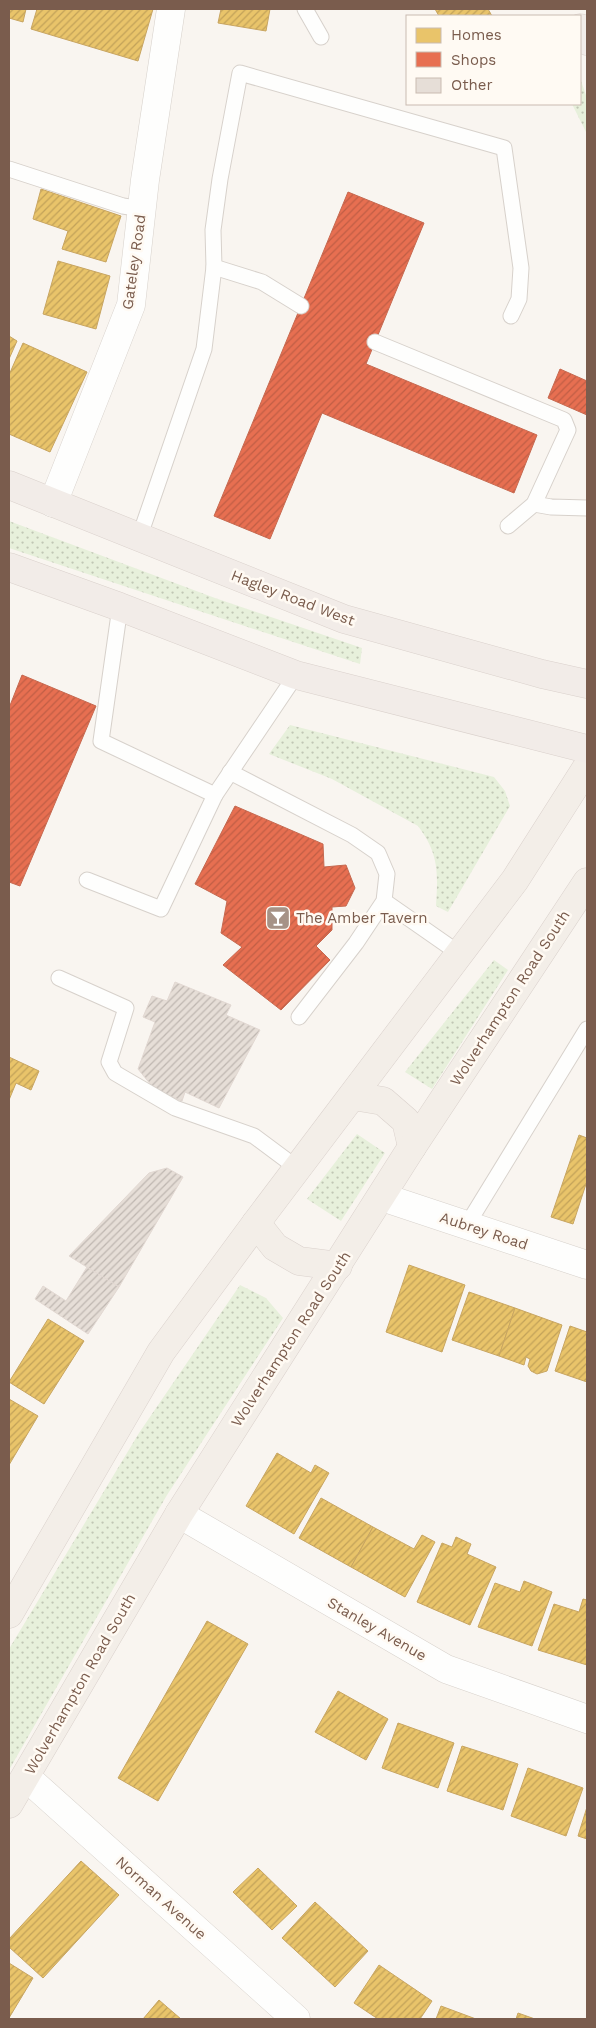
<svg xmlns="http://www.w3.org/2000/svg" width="596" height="2028" font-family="'Work Sans',sans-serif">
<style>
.grass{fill:url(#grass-dots)}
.homes{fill:url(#homes-hatch);stroke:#c8a561}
.shops{fill:url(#shops-hatch);stroke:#c66950}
.building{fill:url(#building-hatch);stroke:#e2d8d2}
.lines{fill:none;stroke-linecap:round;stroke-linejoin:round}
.service-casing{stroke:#d7d1cb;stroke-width:17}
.minor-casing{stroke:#d7d1cb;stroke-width:29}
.primary-casing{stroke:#dad1cc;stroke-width:29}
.trunk-casing{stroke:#dad1cc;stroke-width:29}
.service{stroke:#fefefd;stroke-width:15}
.minor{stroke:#fefefd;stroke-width:28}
.primary{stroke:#f3eee8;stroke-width:28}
.trunk{stroke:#f2ece8;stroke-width:28}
.labels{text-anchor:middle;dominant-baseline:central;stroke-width:5;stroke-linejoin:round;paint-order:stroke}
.street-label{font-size:15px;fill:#7a5c4d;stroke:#fffaf3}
.poi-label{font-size:15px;fill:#7a5c4d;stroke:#fffaf3;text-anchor:start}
</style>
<defs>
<pattern id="grass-dots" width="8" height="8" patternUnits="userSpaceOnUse" patternTransform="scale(1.25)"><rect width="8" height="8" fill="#e7f0db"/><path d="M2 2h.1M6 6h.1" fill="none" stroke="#c0c6b4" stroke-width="1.8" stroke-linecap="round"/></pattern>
<pattern id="homes-hatch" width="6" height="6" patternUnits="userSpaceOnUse" patternTransform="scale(1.25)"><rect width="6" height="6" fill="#e9c46a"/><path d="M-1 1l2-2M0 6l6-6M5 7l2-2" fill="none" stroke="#c2a259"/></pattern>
<pattern id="shops-hatch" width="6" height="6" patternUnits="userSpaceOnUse" patternTransform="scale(1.25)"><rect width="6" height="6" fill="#e76f51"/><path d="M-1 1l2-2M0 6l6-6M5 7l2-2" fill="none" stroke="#c05e45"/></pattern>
<pattern id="building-hatch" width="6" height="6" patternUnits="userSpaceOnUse" patternTransform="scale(1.25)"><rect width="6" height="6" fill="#e6ded7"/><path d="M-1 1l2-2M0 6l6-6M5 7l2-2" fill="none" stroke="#bfb7b1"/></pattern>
</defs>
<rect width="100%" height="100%" fill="#f9f5f0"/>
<g class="grass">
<path d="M580,78L587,98V134L572,104H580Z"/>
<path d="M9,521L215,598L362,648L360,664L9,548Z"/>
<path d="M290,725L494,777L505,791L510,806L448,912L436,906C438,872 439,854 418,826L332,779L269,754Z"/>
<path d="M494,960L508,970L432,1089L405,1072Z"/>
<path d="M357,1134L385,1153L341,1221L307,1199Z"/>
<path d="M240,1285L266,1298L283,1318L167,1495L9,1770V1649L139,1433Z"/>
</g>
<g class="homes">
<path d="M9,9H26L23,22L9,18Z"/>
<path d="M37,9H153L138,61L31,29Z"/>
<path d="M221,9H270L266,31L218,23Z"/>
<path d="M435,9H488L492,16H439Z"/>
<path d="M41,189L121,216L106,262L62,249L68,231L33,219Z"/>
<path d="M58,261L110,276L96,329L43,314Z"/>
<path d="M9,336L17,341L9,359Z"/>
<path d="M23,343L87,372L50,452L9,434V375Z"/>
<path d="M9,1057L39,1071L31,1090L16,1083L9,1100Z"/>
<path d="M579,1135L587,1138V1181L573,1224L551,1217Z"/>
<path d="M409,1265L465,1285L442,1352L386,1332Z"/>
<path d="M469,1292L515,1308L499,1356L452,1340Z"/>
<path d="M515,1308L562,1325L547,1371L537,1374L531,1371L528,1366L530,1359L526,1357L524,1365L499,1356Z"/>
<path d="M48,1319L84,1341L44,1404L9,1382Z"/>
<path d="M570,1326L587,1332V1382L555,1371Z"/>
<path d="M9,1399L38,1416L9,1465Z"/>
<path d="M277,1453L311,1473L315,1465L329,1473L294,1534L246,1506Z"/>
<path d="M321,1498L373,1527L351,1567L299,1538Z"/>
<path d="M373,1527L414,1549L422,1535L435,1542L405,1597L351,1567Z"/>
<path d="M456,1537L471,1544L467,1554L496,1567L470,1625L417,1602L442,1543L452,1547Z"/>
<path d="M524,1581L552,1592L532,1646L478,1627L495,1583L520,1592Z"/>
<path d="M583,1599L587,1600V1665L538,1650L554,1604L579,1612Z"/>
<path d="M207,1621L248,1644L158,1801L118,1778Z"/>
<path d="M338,1691L388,1719L366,1760L315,1732Z"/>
<path d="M398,1723L454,1743L438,1788L382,1768Z"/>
<path d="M462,1746L518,1764L503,1810L447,1791Z"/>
<path d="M528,1768L583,1788L566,1836L511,1816Z"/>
<path d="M587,1807V1839L578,1836Z"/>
<path d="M81,1861L119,1895L43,1978L9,1947V1939Z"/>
<path d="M258,1868L297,1906L272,1930L233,1892Z"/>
<path d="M315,1902L368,1951L335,1987L282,1938Z"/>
<path d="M9,1963L33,1978L9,2018Z"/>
<path d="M379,1965L432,2001L420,2019H378L354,2003Z"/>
<path d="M159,2000L167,2007L181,2019H143Z"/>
<path d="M441,2006L476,2019H436Z"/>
<path d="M518,2013L535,2019H516Z"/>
</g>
<g class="shops">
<path d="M348,192L424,223L366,364L537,435L514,493L322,413L270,539L214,516Z"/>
<path d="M560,369L587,381V415L548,398Z"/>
<path d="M22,675L96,706L20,886L9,882V708Z"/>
<path d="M235,806L323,844L324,867L346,865L355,888L346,906L332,907V930L316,946L330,960L281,1010L223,965L242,947L221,933L227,901L195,884Z"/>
</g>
<g class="building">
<path d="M175,982L231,1005L226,1015L260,1030L219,1108L185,1092L182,1101L156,1091L138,1069L155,1022L143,1017L152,996L167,1001Z"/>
<path d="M167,1168L183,1177L119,1287L69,1256L149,1173Z"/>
<path d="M87,1267L119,1287L88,1334L35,1299L43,1286L66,1301Z"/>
</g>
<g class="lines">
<defs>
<g id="service">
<path d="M305,9L321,37"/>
<path d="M9,169L123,206L142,209"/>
<path d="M214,267L262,282L301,306"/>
<path d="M375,342L564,420L568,430L534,504L508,526"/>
<path d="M534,504L551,507L587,508"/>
<path d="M139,538L204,349L214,267L213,230L220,179L240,73L504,148L521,268L519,299L511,316"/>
<path d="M120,607L101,741L215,795L296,675"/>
<path d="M230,772L352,835L378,853L387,874L384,901L356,943L299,1017"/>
<path d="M87,880L161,909L215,795"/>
<path d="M384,901L460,954"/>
<path d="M59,978L126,1008L109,1062L115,1073L175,1108L254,1136L297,1168"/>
<path d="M467,1225L587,1029"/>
</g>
<g id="minor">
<path d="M53,503L131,305L145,180L171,9"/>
<path d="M382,1197L587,1265"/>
<path d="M179,1514L446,1669L587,1719"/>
<path d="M26,1777L296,2019"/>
</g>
<g id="primary">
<path d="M353,1096L383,1101L406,1121L412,1147"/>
<path d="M256,1223L275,1247L299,1261L338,1266"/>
<path d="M9,1614L161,1352L256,1223L515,880L587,767"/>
<path d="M9,1804L179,1514L412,1147L587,882"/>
</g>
<g id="trunk">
<path d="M580,28L587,41"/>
<path d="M9,485L344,619L542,674L587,684"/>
<path d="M9,567L120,607L296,675L587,749"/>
</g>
</defs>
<use href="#service" class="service-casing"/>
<use href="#minor" class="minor-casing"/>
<use href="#primary" class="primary-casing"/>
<use href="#trunk" class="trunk-casing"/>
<use href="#service" class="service"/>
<use href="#minor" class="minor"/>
<use href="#primary" class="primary"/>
<use href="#trunk" class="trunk"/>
</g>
<defs>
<symbol id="bar-square" viewBox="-11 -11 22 22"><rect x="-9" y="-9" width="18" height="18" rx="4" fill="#a69286" stroke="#fffaf3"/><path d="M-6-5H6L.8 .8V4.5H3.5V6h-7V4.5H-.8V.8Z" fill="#fff"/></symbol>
</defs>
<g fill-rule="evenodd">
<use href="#bar-square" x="264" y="904" width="28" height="28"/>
</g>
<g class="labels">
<g class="street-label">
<text transform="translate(134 262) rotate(-82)">Gateley Road</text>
<text transform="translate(293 598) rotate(21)">Hagley Road West</text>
<text transform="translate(510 998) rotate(-57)">Wolverhampton Road South</text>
<text transform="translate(484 1231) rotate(18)">Aubrey Road</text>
<text transform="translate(291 1339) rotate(-57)">Wolverhampton Road South</text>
<text transform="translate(377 1629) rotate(30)">Stanley Avenue</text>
<text transform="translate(80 1684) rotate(-60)">Wolverhampton Road South</text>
<text transform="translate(161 1898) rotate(42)">Norman Avenue</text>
</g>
<g class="poi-label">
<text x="296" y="918">The Amber Tavern</text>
</g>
</g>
<rect width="596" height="2028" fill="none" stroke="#7a5c4d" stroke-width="20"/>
<rect x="406" y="15" width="175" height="90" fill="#fffaf3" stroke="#cabbb1"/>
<rect x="416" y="28" width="25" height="15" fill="#e9c46a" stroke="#cabbb1"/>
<text x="451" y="40" font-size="15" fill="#7a5c4d">Homes</text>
<rect x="416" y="52" width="25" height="15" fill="#e76f51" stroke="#cabbb1"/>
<text x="451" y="65" font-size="15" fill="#7a5c4d">Shops</text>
<rect x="416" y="78" width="25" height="15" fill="#e6ded7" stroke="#cabbb1"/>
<text x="451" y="90" font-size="15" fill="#7a5c4d">Other</text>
</svg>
